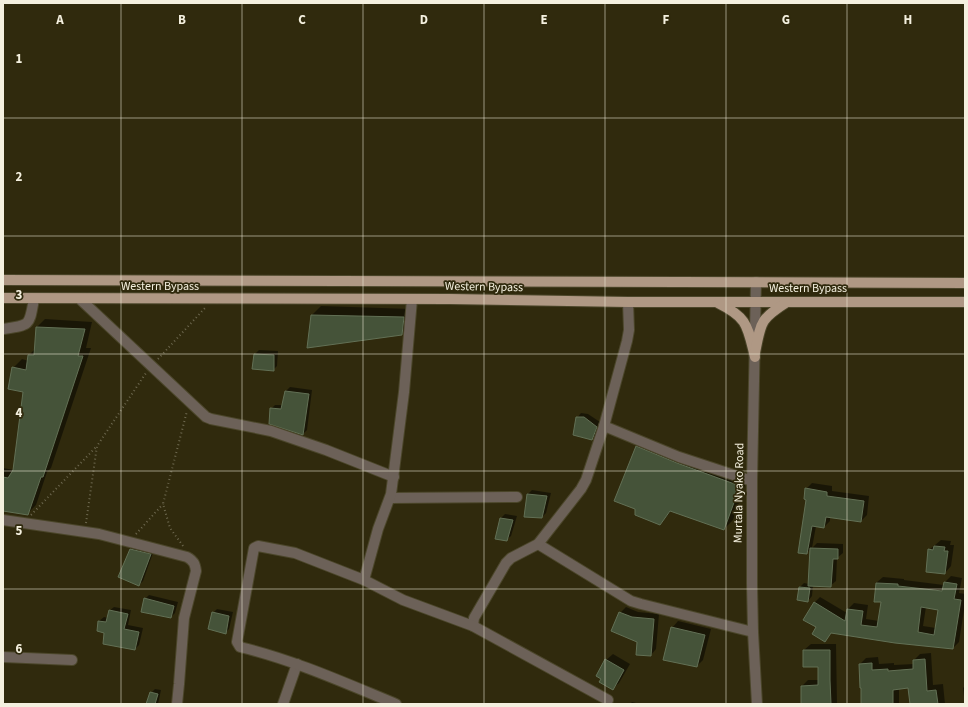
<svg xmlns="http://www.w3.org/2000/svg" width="968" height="707" font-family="'Source Sans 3',sans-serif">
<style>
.shadow{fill:#0007;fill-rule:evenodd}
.building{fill:#455339;stroke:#627055;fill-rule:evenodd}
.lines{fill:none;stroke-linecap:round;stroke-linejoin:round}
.minor-casing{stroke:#4b462a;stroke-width:12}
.tertiary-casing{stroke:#4b462a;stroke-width:12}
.primary-casing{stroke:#4b462a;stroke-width:12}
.path{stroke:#6e6950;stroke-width:2;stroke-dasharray:1 3;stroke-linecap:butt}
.minor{stroke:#6c6158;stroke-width:10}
.tertiary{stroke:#6c6158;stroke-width:10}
.primary{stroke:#af9884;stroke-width:10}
.grid{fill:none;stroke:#f4f0df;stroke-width:1;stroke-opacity:0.55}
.labels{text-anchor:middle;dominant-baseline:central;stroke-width:3.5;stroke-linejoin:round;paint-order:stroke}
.street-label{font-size:12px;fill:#f4f0df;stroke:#302a0d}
.grid-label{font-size:13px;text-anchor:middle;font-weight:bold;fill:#f4f0df;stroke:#302a0d;stroke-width:3.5;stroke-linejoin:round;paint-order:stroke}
</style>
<rect width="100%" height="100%" fill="#302a0d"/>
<g class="shadow">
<path d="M321,306L412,309L411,325L402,334L308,346L312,315Z"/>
<path d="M45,319L92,322L86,348H91L51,468L47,472L36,505L27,514L3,510V468L14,470L24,391L13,368L22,359L29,361V355L35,349L37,327Z"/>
<path d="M259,350L278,351L277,366L273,370L255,354Z"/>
<path d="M290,387L312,390L307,430L303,434L271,409L275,405H283L286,391Z"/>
<path d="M581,413L588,414L600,422L596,435L592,439L577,418Z"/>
<path d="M645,438L685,455L748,477L733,520L724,529L672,510L660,524L637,447Z"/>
<path d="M812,483L832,486V491L869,496L867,515L861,521L830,517V521L824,527L816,526L812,548L817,543L843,544V553L837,558L836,581L830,586H813L812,596L808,601L800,587L804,583L809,584L811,548L807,553L806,489Z"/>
<path d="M532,490L551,493L546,513L542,517L528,494Z"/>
<path d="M505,514L517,516L511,536L506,540L496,538L501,518Z"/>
<path d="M941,540L951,541L950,545H954L951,566L945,573L929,550Z"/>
<path d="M135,545L154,550L143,581L139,585L131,549Z"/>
<path d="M951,576L962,578L959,593L965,594V604L959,642L953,648L832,632L825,640L818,627L814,603L820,597L847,613L848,609L854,603L868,605L866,619L879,621L882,601L876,583L883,577L904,579V580L944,585L945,582ZM926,607L939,609L936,628L923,626Z"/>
<path d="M149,595L178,602L175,613L171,617L145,599Z"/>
<path d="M114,607L131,610L128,625L143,628L139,645L135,649L105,632L99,621L104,617L108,618L109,611Z"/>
<path d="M626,607L638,612L659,614L656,649L651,655L638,642L620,613Z"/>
<path d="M217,609L233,612L229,629L225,633L213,613Z"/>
<path d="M678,621L711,629L703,660L697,666L672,628Z"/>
<path d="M811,644H836L837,704H802V686L808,680H819V666L804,650Z"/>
<path d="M931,653L933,685L943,684L945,704H911L909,687L899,688V704H862L860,664L866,658L878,657L879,664L894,663V665L914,664V660L920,654Z"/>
<path d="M613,654L630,664L619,683L612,689L606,660Z"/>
<path d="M965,686V704L963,688Z"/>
<path d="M155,689L161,690L158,704H147L151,693Z"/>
<path d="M632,702L640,704H630Z"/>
</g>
<g class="building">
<path d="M311,315L404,317L402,335L307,348Z"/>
<path d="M36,327L85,329L78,356H83L43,477H41L28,515L3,511V477L8,478L13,470L23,392L8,389L12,367L26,370L28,355H34Z"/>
<path d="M254,354L274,355V371L252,369Z"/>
<path d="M285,391L309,394L303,435L269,424L270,408L281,409Z"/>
<path d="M576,417H584L597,427L592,440L573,435Z"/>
<path d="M636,446L677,463L740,486L724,530L670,511L660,525L635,515V509L614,501Z"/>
<path d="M805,488L827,492V496L864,501L861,522L826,517L824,528L812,526L807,554L798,553L806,500L804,499Z"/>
<path d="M527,494L547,496L542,518L524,517Z"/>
<path d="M500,518L513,520L507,541L495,539Z"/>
<path d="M934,546L945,547L944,551H948L945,574L926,572L928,549L933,550Z"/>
<path d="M810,548L838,549V559H833L831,587L808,586Z"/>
<path d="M130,549L151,554L139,586L118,577Z"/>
<path d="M944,582L957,584L954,599L961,600L953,649L895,643L831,633L825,642L812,634L816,627L803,620L814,602L845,621L847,609L863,611L861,625L877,627L881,602H874L876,583L898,584V586L942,591ZM921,607L938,610L934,635L918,632Z"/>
<path d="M799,587L810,588L808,602L797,600Z"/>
<path d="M144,598L174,606L171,618L141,612Z"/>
<path d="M109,610L128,614L124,629L139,632L135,650L103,644L104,633L97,631L98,621L106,622Z"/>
<path d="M212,612L229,616L226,634L208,629Z"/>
<path d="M619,612L632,617L654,619L651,656L636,655L637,642L611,631Z"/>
<path d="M671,627L705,635L697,667L663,660Z"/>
<path d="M803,650H830V680L831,704H801V686L818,685V667H803Z"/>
<path d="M605,659L624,670L613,690L599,682L601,679L596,676Z"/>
<path d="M925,659L927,691L936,690L938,704H910L908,688L893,690V704H861V688H860L859,664L872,663V670L888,669V671L913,669V660Z"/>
<path d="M150,692L158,694L155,704H146Z"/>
</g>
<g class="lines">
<defs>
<g id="minor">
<path d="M80,299L206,417L211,419L271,431L326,450L394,477"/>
<path d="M3,329C31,325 29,326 34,299"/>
<path d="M604,426L679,457L752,481"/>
<path d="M391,498L517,497"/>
<path d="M3,520L99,534L187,557C194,561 195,564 196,571L184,618L179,684L177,704"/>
<path d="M538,544L631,601L641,604L753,632"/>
<path d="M364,580L378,529L391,494L404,392L412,299"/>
<path d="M473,626L474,618L506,563L511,558L538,544L581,489L586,480L604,426L627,341L629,330L628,302"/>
<path d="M3,657L72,660"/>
<path d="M283,704L297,664"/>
<path d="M396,704C345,683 294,660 240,647L237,642L254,548L258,546L295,553L364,580L403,600L473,626L608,700"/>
</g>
<path id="tertiary" d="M756,282L752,481V584L753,632L757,704"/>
<g id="primary">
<path d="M3,280L965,283"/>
<path d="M3,298L450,299L628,302H965"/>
<path d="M718,303C748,318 747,325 755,357"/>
<path d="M755,353C761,322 760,319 787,302"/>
</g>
</defs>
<use href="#minor" class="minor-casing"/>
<use href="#tertiary" class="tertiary-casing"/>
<use href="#primary" class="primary-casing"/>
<g class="path">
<path d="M158,359L205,308"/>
<path d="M31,515L97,446"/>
<path d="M86,523L97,446L146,373"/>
<path d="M136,534L163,504"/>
<path d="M183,546L170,528L163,504L187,411"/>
</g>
<use href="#minor" class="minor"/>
<use href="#tertiary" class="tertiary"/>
<use href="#primary" class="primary"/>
</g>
<path class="grid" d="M121,3V704M242,3V704M363,3V704M484,3V704M605,3V704M726,3V704M847,3V704M3,118H965M3,236H965M3,354H965M3,471H965M3,589H965"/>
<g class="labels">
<g class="street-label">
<text x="160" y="286">Western Bypass</text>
<text transform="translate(484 287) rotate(1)">Western Bypass</text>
<text x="808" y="288">Western Bypass</text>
<text transform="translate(739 493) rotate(-89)">Murtala Nyako Road</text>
</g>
</g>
<g class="grid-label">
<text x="60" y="24">A</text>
<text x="182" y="24">B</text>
<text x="302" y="24">C</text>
<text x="424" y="24">D</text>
<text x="544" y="24">E</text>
<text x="666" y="24">F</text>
<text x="786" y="24">G</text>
<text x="908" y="24">H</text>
<text x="19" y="63">1</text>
<text x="19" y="181">2</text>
<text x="19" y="299">3</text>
<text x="19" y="417">4</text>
<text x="19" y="535">5</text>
<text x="19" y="653">6</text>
</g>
<rect width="968" height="707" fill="none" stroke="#f4f0df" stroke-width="8"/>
</svg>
